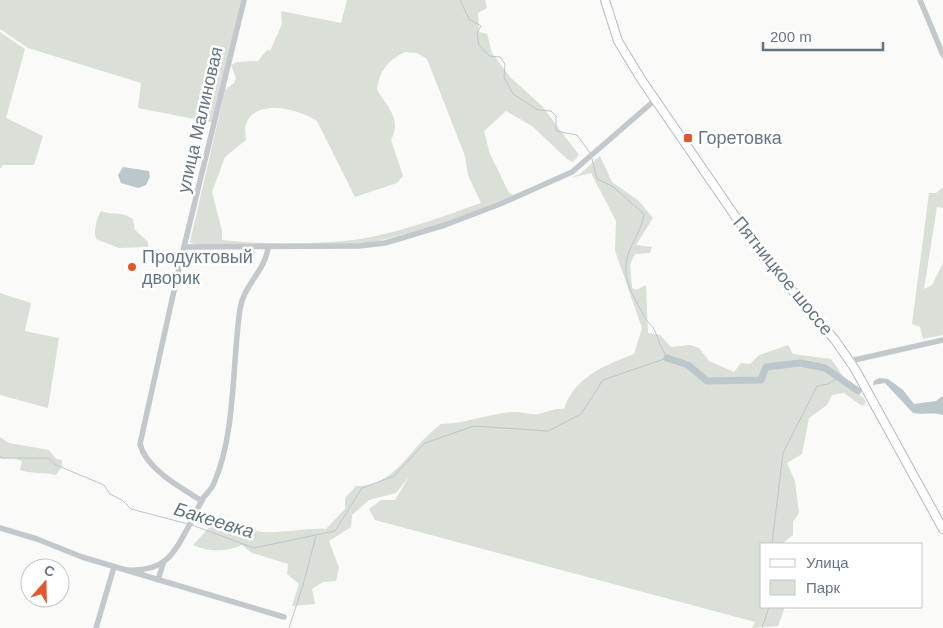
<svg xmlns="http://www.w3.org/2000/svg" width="943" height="628" font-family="Helvetica,sans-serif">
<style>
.green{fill:#dadfd7;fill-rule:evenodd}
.water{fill:#bbc7cb}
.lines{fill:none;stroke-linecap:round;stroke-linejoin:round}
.stream{stroke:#bbc7cb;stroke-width:1}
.river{stroke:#bbc7cb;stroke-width:7}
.major-casing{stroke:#b5babe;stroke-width:10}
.minor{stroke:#c3c8cc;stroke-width:5.5}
.major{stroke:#fff;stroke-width:8}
.poi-dot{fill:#e4572e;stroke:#fff;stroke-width:2}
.labels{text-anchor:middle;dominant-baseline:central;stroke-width:5;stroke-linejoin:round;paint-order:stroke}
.street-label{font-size:18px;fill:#657683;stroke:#fff}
.poi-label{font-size:18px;fill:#657683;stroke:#fff;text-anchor:start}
.water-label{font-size:19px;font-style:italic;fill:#60757c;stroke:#fff}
</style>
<rect width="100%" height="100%" fill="#fafaf8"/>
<g class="green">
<path d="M0,0H241L215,123L138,108L141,83L28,48L0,29Z"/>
<path d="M347,0H485L487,8L478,13L479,32L487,34L492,53L510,77L542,106L579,155L573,162L567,159L532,126L506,111L484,131L490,154L509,193L514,195L451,221L368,244L195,245L190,242L225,90L234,83L236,78L231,65L237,62L258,61L267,50L270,51L282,24L281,11L341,23ZM405,52L417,53L427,59L465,156L468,175L481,203C445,216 409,229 371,237C332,245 263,245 222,240V231L212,192L225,157L246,140C246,135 244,128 246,124C256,97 301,110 317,121L355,197L397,183L403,176L391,140C402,119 388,108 377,90C379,71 388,60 405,52Z"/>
<path d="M0,32L25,49L6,118L43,136L34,165H3L0,169Z"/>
<path d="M600,156L612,182L639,201L653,218L636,245L652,247L650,253L635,254L630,264L632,288L636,290L646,285L648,333L660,335L671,347L690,345L699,348L709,361L734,372L741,363L750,364L759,355L788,345L793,354L831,359L855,393L863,397L866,403L862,406L844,393L832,395L827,405L809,418L802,454L787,463L795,481L799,513L793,522V535L782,544H762V607H785L778,626L752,628L755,622L375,520L369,509L381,500H395L409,477L396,493L369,500L352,515L351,527L329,541L339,568L336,581L323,582L312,589L315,604L292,606L299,584L287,574L288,564L252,553L242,545C228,552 207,552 193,545L216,520C233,521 246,531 264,532C285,533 306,528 326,529L345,509V498L356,486C387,488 405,459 424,439C429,434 435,429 441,424C466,424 489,413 514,412C522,412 530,415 538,414C548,412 554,408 564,409C574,377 605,365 634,354L642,328L615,251L616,221L591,173L570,178L580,174Z"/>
<path d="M943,187V208L937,207L924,289L932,285L943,263V335L923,339L920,327L912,324L929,193H936Z"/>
<path d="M101,211C114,216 119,210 133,219L135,230L148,242V247L119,248L96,239C93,232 97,217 101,211Z"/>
<path d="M0,293L31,303L25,331L59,338L48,408L0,395Z"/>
<path d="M0,437L9,443L49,450L56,459L62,460V466L56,475C44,472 31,474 20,470L22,461L13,458L0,459Z"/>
</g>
<g class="water">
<path d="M123,167L149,171L150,177L146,185L138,188L121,183L118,175Z"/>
<path d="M879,378L888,379L903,390L914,404L936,401L943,396V415C932,412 924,415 913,413L885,383L873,385L874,381Z"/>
</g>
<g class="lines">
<g class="stream">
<path d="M460,0L469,19L481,26L477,33L479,45L489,56L500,57L505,64L504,77L513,94L538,110L551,111L556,116V131L577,135L590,153"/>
<path d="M0,456L3,458H48L56,465L104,485L110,494L122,500L131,509L188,524"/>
<path d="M192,525L254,548L335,531L362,488L394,476L425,443L474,426L548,431L581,414L603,380L667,358C662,349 658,340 655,331C653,326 648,323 645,318C637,302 624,284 626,265C627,246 642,233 644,214L612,186L597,179L592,159"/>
<path d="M772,544L783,453L817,386L828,384L839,377"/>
<path d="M289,628L303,585L316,536"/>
<path d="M762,628L769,607"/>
</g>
<path class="river" d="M667,358L688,365L707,381L761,380L766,367L800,363L825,368L858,391"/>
<defs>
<path id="major" d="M605,0L618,41L641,79L764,258L835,340L855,369L943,529"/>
</defs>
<use href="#major" class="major-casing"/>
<g class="minor">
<path d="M920,0L943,55"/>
<path d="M185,247L359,246L385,243L445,225L500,204L572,172L655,100"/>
<path d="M850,361L943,340"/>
<path d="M202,501C181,488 146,469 140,444L181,259L244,0"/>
<path d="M0,528L37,539L82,557L284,617"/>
<path d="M127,570C167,572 174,553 191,522C195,514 199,506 203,498C207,493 212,489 214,483C236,433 232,363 240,309C243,286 265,271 268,248"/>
<path d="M158,580L163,564"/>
<path d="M96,628L114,567"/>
</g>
<use href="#major" class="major"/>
</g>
<g class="poi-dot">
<rect x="683" y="133" width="10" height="10" rx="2.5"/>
<circle cx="132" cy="267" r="5"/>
</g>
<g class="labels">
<g class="street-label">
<text transform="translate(200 120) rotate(-77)">улица Малиновая</text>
<text transform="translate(783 276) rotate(51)">Пятницкое шоссе</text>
</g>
<g class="poi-label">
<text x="698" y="138">Горетовка</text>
<text x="142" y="257">Продуктовый<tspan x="142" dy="21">дворик</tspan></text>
</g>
<g class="water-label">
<text transform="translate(214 520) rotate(17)">Бакеевка</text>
</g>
</g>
<rect x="760" y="543" width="162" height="65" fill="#ffffff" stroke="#c1c8cd"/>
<rect x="770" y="559" width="25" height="8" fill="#ffffff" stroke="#c1c8cd"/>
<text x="806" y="568" font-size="15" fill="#657683">Улица</text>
<rect x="770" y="580" width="25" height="15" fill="#dadfd7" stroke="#c1c8cd"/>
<text x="806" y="593" font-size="15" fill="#657683">Парк</text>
<g transform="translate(45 583) rotate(20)"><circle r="24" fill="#ffffff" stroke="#c1c8cd"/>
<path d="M0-4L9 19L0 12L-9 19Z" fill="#e4572e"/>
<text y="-8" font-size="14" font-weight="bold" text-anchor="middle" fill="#657683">С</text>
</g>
<path d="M763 42v8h120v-8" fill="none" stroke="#657683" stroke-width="2.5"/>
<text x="770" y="42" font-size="15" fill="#657683" stroke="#ffffff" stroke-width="4" paint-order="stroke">200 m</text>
</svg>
